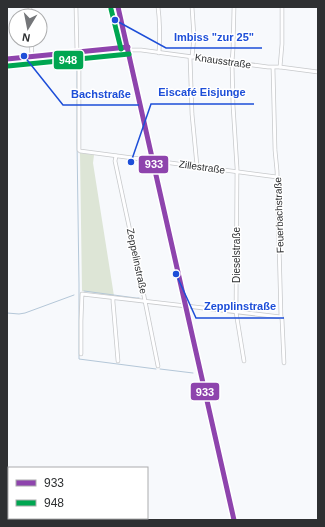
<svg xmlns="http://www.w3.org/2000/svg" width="325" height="527" font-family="Helvetica,sans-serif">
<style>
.green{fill:#dde5d6}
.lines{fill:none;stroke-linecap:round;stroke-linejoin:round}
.stream{stroke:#b4c7d8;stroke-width:1}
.minor-casing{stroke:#c7c9cb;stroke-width:4.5}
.tertiary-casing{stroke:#c7c9cb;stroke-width:5}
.secondary-casing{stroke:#c7c9cb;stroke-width:5.5}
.minor{stroke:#fefeff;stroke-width:3}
.tertiary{stroke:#fefeff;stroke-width:3.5}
.secondary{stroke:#fefeff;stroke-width:4}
.bus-1-casing{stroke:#fff;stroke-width:8}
.bus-2-casing{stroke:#fff;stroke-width:8}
.bus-1{stroke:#8e44ad;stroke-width:5}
.bus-2{stroke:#00a651;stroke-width:5}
.labels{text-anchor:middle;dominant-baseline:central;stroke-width:3;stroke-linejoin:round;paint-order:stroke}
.street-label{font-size:10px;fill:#2e3032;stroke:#fff}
.leader{fill:none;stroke:#1d4ed8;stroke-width:1.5}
.callout-dot{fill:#1d4ed8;stroke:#fff;stroke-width:1.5}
.callout-label{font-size:11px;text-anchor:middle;font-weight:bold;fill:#1d4ed8;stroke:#fff;stroke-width:3;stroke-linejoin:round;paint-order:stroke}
.line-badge{stroke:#fff;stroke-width:1.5}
.badge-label{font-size:11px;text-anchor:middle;font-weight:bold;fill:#fff}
</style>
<rect width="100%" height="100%" fill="#f7f9fc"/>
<path class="green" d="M80,153L94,155L93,163L114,296L82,291Z"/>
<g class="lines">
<g class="stream">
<path d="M77,57V142L79,284V359L156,369"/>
<path d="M84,291L136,298H139"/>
<path d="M7,313L19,314L25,313L74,295"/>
<path d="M160,369L193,373"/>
</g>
<defs>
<g id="minor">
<path d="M30,7V16"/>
<path d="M76,7L77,53"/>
<path d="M158,7C160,22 160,37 159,53"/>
<path d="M192,7L194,37L192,57"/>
<path d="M234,7L233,49L232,62L233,105L237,168L236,312L244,361"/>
<path d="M31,40L32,57"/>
<path d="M128,50H141L268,67H280L318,72"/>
<path d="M79,52V150L80,151L277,177"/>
<path d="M190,57L192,114L197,166"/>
<path d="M280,67L282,44V7"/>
<path d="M273,68L275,150L277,171L281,317L282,319L284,363"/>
<path d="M116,156L115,161L144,296L158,366"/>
<path d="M113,298V302L118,361"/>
<path d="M81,354V321L82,294L281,317"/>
</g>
<path id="tertiary" d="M7,59L128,47"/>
<path id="secondary" d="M118,7L234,520"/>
</defs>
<use href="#minor" class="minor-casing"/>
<use href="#tertiary" class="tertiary-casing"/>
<use href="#secondary" class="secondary-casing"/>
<use href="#minor" class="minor"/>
<use href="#tertiary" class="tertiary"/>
<use href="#secondary" class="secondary"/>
<defs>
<g id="bus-1">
<path d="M118,7L234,520"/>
<path d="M7,59L128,47"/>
</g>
<g id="bus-2">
<path d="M111,9L121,49"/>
<path d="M8,66L129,54"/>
</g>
</defs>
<use href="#bus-1" class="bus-1-casing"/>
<use href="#bus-2" class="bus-2-casing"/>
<use href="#bus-1" class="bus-1"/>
<use href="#bus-2" class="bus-2"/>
</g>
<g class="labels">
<g class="street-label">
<text transform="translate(223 61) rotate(8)">Knausstraße</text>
<text transform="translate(202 167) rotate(8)">Zillestraße</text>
<text transform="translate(279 215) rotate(-92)">Feuerbachstraße</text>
<text transform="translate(236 255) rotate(-90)">Dieselstraße</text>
<text transform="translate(137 261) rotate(78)">Zeppelinstraße</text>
</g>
</g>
<path class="leader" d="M115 20L166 48H262M131 162L151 104H254M24 56L63 105H139M176 274L196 318H284"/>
<g class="callout-dot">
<circle cx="115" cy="20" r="4"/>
<circle cx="131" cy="162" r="4"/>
<circle cx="24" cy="56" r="4"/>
<circle cx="176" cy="274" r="4"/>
</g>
<g class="callout-label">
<text x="214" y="41">Imbiss "zur 25"</text>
<text x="202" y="96">Eiscafé Eisjunge</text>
<text x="101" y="98">Bachstraße</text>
<text x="240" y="310">Zepplinstraße</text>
</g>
<g class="line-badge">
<rect x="53" y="50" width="31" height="20" rx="4" fill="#00a651"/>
<rect x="138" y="155" width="31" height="19" rx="4" fill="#8e44ad"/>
<rect x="190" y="382" width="30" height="19" rx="4" fill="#8e44ad"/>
</g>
<g class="badge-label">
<text x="68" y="64">948</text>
<text x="154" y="168">933</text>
<text x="205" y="396">933</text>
</g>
<rect width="325" height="527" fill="none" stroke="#2e3032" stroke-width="16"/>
<rect x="8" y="467" width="140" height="52" fill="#ffffff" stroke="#abacad"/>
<rect x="16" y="480" width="20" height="6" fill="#8e44ad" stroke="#abacad"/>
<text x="44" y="487" font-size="12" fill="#2e3032">933</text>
<rect x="16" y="500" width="20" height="6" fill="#00a651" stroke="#abacad"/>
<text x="44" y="507" font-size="12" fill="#2e3032">948</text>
<g transform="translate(28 28) rotate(190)"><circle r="19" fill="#ffffff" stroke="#abacad"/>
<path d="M0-3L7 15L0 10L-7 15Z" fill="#747679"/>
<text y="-6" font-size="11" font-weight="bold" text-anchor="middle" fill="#2e3032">N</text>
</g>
</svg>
